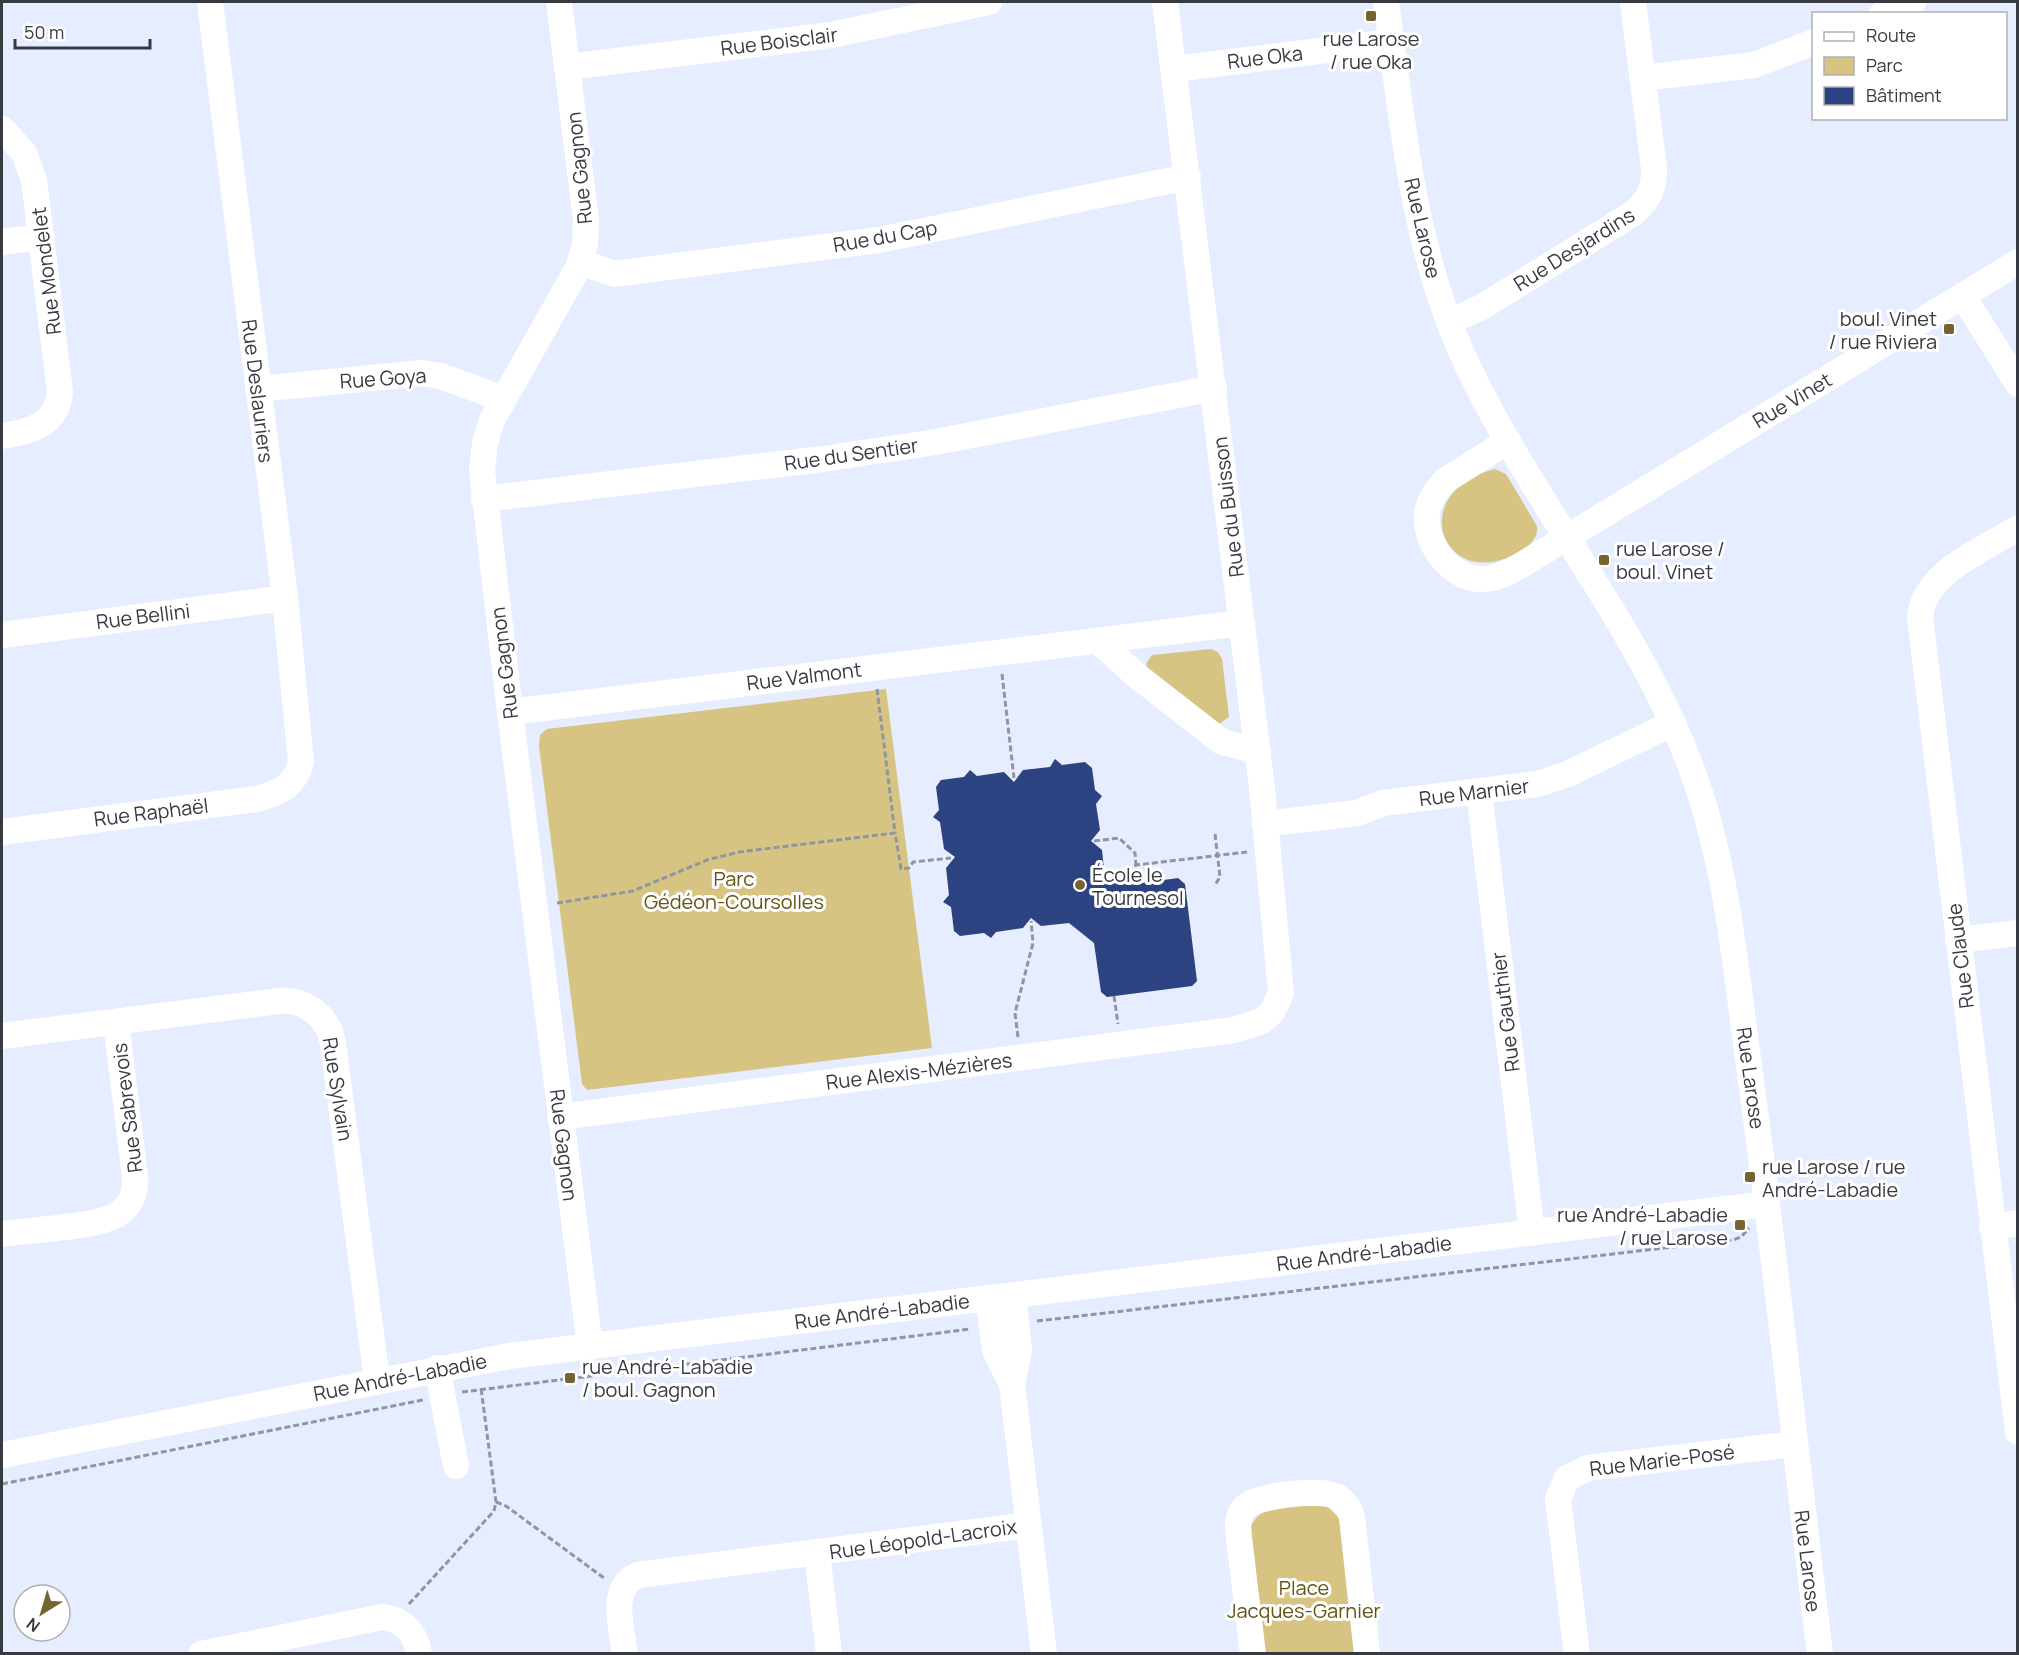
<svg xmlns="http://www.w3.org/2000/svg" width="2019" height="1655" font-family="Manrope,sans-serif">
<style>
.green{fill:#d7c483}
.building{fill:#2d4281}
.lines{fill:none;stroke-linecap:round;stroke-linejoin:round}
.path{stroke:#9095a2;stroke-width:3;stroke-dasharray:6 3;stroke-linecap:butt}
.minor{stroke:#fff;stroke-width:26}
.poi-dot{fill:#736432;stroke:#fff;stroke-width:2}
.labels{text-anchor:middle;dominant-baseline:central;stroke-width:6;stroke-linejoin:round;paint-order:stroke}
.poi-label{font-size:20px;fill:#373a41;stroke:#fff;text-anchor:start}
.street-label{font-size:20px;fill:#373a41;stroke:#fff}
.park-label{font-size:20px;fill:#645312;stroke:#fff}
</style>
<rect width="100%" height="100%" fill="#e6edff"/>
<g class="green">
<path d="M1495,469L1506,474L1537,526C1539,536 1530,546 1521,551C1444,597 1402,493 1495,469Z"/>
<path d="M1211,649L1218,652L1222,659L1229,717L1219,724L1146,670L1147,662L1152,655Z"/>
<path d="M886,689L932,1048L587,1090L582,1084L539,746L540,735L547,729Z"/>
<path d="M1314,1503L1327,1506L1339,1518L1354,1649L1353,1653H1265L1251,1527C1260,1503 1292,1506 1314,1503Z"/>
</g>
<path class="building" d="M1055,759L1062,765L1085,762L1092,768L1095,790L1102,796L1096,804L1100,830L1091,841L1102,850L1105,879L1119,878L1128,885L1178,878L1185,884L1197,981L1192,986L1107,997L1101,992L1094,943L1069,923L1041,926L1031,918L1023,928L996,932L991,938L984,933L960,936L954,931L951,907L943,902L949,895L946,868L955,857L944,849L940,822L933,817L939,810L936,787L941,780L964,777L970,770L977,776L1004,772L1014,782L1023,770L1050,767Z"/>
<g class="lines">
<g class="path">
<path d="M1002,674L1014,778"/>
<path d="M877,689L895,833"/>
<path d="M1215,834L1220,877L1215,885"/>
<path d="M1094,841L1119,838L1135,853L1136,865"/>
<path d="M1124,881L1136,865L1247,852"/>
<path d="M557,903L633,891L707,860L739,852L895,833L901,869L909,868L913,862L951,858"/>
<path d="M1114,996L1118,1024"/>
<path d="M1018,1037L1015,1013L1033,943L1031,921"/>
<path d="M1037,1321L1733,1240L1741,1237L1749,1228"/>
<path d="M462,1392L971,1329"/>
<path d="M2,1484L423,1400"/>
<path d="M496,1502L506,1506L604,1578"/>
<path d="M409,1604L494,1511L496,1502L481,1388"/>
</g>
<g class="minor">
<path d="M559,2L586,220L585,244L578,268L492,420L485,443L482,471L510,712L590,1347"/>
<path d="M1386,2C1402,118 1412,240 1460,349C1527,500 1643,626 1697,784C1728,875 1736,972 1749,1066C1776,1261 1796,1458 1820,1654"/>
<path d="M1882,14L1913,2"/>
<path d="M567,67L831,35L989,2"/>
<path d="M1174,69L1392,42"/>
<path d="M1642,78L1754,65L1814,42"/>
<path d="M2,129L24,153L34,180L60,392C57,425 30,432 2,436"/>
<path d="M2,242L42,237"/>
<path d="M581,262L614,274L879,240L1188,177"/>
<path d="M1963,296L2018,384"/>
<path d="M1449,322L1482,307L1632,214C1648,202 1655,188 1654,168L1633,2"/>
<path d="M258,389L422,373L441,376L503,399"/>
<path d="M1508,441L1446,480C1438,488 1431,497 1428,508C1420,540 1451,581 1484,579C1505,578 1525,562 1543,552L2018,262"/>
<path d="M484,499L823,459L936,442L1214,388"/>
<path d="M2018,528C1983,550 1924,572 1920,617L2018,1432"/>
<path d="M2,635L285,598"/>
<path d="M1098,641L1136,675L1222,742L1258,751"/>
<path d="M510,712L1242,623"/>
<path d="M1479,792L1532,1233"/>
<path d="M1265,824L1357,813L1383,803L1538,784L1568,774L1673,723"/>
<path d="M2,832L257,799C279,793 295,786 301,762L285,598L210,2"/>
<path d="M1958,940L2018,933"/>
<path d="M2,1036L279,1001C306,999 328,1016 333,1043L377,1380"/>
<path d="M560,1117L1234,1030L1262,1021L1272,1012L1281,993L1262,788L1165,2"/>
<path d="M1992,1227L2018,1223"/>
<path d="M2,1234C28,1230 99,1227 118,1214C131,1206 136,1192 135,1177L116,1022"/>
<path d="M1013,1295L1019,1350L1012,1385L1044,1654"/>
<path d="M988,1298L995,1350L1012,1385"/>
<path d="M437,1368L456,1466"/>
<path d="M2,1455L509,1356L1767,1204"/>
<path d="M817,1553L829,1654"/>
<path d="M201,1654L382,1617C403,1619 416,1633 419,1654"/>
<path d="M625,1654C622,1628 608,1588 638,1575L1028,1525"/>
<path d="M1253,1654L1239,1539C1238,1528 1236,1517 1244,1508C1255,1495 1319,1489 1335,1496C1344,1500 1349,1508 1352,1517L1367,1654"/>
<path d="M1577,1654L1558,1499L1567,1478L1588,1468L1794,1444"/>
</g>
</g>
<g class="poi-dot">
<rect x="1365" y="10" width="12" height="12" rx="3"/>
<rect x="1943" y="323" width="12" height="12" rx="3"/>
<rect x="1598" y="554" width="12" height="12" rx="3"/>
<circle cx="1080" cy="885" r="6"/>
<rect x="1744" y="1171" width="12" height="12" rx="3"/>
<rect x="1734" y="1219" width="12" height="12" rx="3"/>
<rect x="564" y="1372" width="12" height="12" rx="3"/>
</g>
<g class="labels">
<g class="poi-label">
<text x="1371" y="38" text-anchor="middle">rue Larose<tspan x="1371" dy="23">/ rue Oka</tspan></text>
<text x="1937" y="318" text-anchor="end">boul. Vinet<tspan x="1937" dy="23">/ rue Riviera</tspan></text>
<text x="1616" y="548">rue Larose /<tspan x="1616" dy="23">boul. Vinet</tspan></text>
<text x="1092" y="874">École le<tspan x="1092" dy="23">Tournesol</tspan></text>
<text x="1762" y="1166">rue Larose / rue<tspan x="1762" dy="23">André-Labadie</tspan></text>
<text x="1728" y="1214" text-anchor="end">rue André-Labadie<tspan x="1728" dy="23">/ rue Larose</tspan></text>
<text x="582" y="1366">rue André-Labadie<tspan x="582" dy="23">/ boul. Gagnon</tspan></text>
</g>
<g class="street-label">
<text transform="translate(779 41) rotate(-7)">Rue Boisclair</text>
<text transform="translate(1265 57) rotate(-7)">Rue Oka</text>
<text transform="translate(579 168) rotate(-96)">Rue Gagnon</text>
<text transform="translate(1423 228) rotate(77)">Rue Larose</text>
<text transform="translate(885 236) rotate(-10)">Rue du Cap</text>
<text transform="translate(1574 249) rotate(-32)">Rue Desjardins</text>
<text transform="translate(46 271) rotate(-97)">Rue Mondelet</text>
<text transform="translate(383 378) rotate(-4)">Rue Goya</text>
<text transform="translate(258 391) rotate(83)">Rue Deslauriers</text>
<text transform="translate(1792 400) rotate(-31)">Rue Vinet</text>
<text transform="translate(851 454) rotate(-8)">Rue du Sentier</text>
<text transform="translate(1228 507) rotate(-97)">Rue du Buisson</text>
<text transform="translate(143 616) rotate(-7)">Rue Bellini</text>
<text transform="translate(504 663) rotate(-97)">Rue Gagnon</text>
<text transform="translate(804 676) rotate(-7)">Rue Valmont</text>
<text transform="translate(1474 792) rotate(-7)">Rue Marnier</text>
<text transform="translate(151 812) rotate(-7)">Rue Raphaël</text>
<text transform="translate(1960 956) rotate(-97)">Rue Claude</text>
<text transform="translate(1505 1012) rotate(-97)">Rue Gauthier</text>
<text transform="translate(919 1071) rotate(-7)">Rue Alexis-Mézières</text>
<text transform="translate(1751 1078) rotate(82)">Rue Larose</text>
<text transform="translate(338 1089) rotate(81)">Rue Sylvain</text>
<text transform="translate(127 1108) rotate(-97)">Rue Sabrevois</text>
<text transform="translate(564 1145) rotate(83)">Rue Gagnon</text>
<text transform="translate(1364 1253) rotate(-7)">Rue André-Labadie</text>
<text transform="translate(882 1311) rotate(-7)">Rue André-Labadie</text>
<text transform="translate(400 1377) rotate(-11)">Rue André-Labadie</text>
<text transform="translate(1662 1460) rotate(-7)">Rue Marie-Posé</text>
<text transform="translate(923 1539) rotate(-8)">Rue Léopold-Lacroix</text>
<text transform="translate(1808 1561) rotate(83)">Rue Larose</text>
</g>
<g class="park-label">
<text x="734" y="878">Parc<tspan x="734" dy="23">Gédéon-Coursolles</tspan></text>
<text x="1304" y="1587">Place<tspan x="1304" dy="23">Jacques-Garnier</tspan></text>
</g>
</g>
<rect width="2019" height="1655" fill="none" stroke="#373a41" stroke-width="6"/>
<rect x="1812" y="12" width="195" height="108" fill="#ffffff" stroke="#afb0b3" stroke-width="1.5"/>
<rect x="1824" y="32" width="30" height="9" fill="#ffffff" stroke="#afb0b3" stroke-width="1.5"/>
<text x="1866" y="42" font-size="18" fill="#373a41">Route</text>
<rect x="1824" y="57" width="30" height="18" fill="#d7c483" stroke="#afb0b3" stroke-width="1.5"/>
<text x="1866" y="72" font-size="18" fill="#373a41">Parc</text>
<rect x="1824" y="87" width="30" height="18" fill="#2d4281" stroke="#afb0b3" stroke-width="1.5"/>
<text x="1866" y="102" font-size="18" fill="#373a41">Bâtiment</text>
<g transform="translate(42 1613) rotate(217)"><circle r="28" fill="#ffffff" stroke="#afb0b3" stroke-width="1.5"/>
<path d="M0-4.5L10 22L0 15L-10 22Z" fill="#736432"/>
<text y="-9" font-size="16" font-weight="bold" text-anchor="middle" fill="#373a41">N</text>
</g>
<path d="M15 39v9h135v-9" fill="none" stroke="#373a41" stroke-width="3"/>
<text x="24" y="39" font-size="18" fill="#373a41" stroke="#ffffff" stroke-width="4.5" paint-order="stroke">50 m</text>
</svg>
